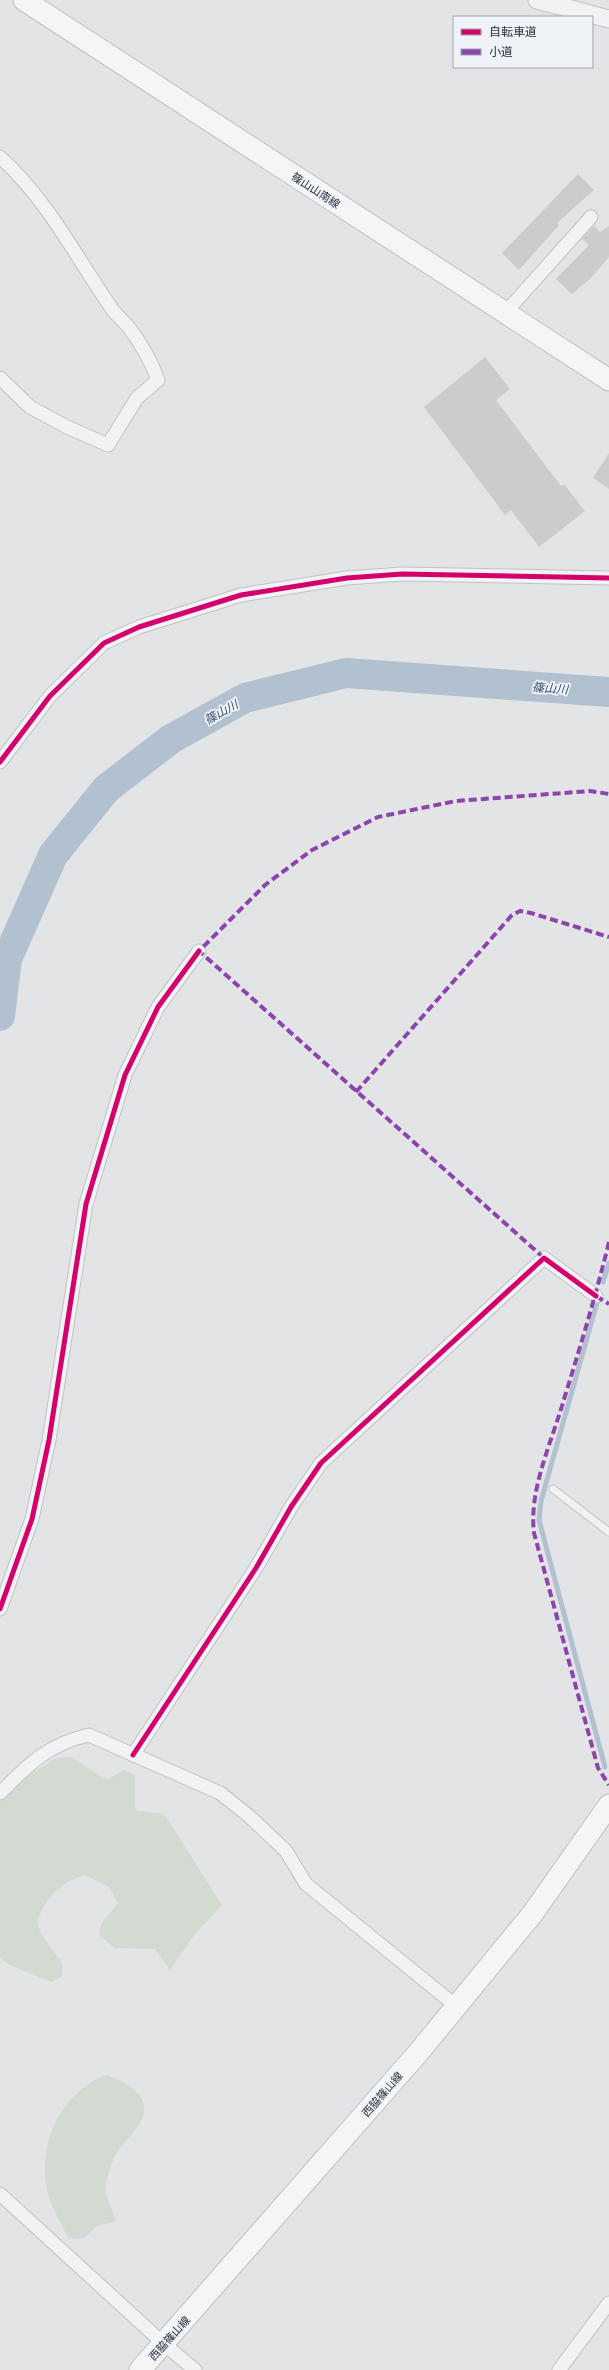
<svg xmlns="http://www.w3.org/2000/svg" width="609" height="2370" font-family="'Noto Sans','Noto Sans JP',sans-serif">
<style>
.green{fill:#d3dad2}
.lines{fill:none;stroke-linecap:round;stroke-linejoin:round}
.stream{stroke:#b1c1d0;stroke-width:5}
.river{stroke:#b1c1d0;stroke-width:30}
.building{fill:#caccce}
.service-casing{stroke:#c0c2c4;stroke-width:9}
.minor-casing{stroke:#c0c2c4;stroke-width:15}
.tertiary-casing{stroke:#c0c2c4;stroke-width:19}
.primary-casing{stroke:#bec1c4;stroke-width:23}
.service{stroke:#f1f2f3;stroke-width:7}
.minor{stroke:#f1f2f3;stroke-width:13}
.tertiary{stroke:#f1f2f3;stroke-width:17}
.primary{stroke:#f5f5f6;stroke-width:21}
.quiet{stroke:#8e44ad;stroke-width:4;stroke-dasharray:8 4;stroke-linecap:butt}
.cycleway-casing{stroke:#eff2f6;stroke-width:8}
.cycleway{stroke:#d6006c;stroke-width:5}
.labels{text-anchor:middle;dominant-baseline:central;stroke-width:3.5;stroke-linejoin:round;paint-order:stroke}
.street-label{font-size:11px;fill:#29323f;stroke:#eff2f6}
.water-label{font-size:12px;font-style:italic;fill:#355171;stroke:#eff2f6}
</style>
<rect width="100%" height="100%" fill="#e2e4e6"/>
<g class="green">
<path d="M71,1757L103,1778L109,1779L124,1770L135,1775V1807L138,1811L160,1813L166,1817L222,1905L194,1935L170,1970L155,1949L115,1948L99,1935L102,1923L118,1903L109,1887L85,1875C57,1884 50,1895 37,1920L40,1932L62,1963V1976L52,1982L9,1965L0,1957V1798L4,1792L54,1759Z"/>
<path d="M107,2075C128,2084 156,2096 139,2125C133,2134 124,2142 118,2151C112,2160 108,2174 106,2183C103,2194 113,2210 116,2221L97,2226L83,2239L68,2238C62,2223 50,2206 47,2190C41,2157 48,2127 70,2101C78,2091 94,2078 107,2075Z"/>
</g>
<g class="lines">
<g class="stream">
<path d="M603,1282L609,1263"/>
<path d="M598,1299L541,1501L539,1520L605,1767"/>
</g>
<path class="river" d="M0,1016L7,959L53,855L106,789L171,739L245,698L346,673L609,692"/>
</g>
<g class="building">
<path d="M578,174L594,190L557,223L559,225L519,270L502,253Z"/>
<path d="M594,226L600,232L609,226V257L591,278L572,294L556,279L589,245L582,239Z"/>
<path d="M485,357L510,389L496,400L561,486L564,484L585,511L539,547L511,510L505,515L424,407Z"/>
<path d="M609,453V489L593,478Z"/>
</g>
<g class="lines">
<defs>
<path id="service" d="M553,1489L609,1532"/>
<g id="minor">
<path d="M0,157C47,199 76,257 112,309C117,316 125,322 130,329C142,345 151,361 158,380L137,398L108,445L67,427L30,407L0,378"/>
<path d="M505,313L591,217"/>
<path d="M0,762L50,696L104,643L139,627L241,595L347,578L402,574L609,578"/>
<path d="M0,1609L32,1519L49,1440L86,1204L125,1075L158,1007L199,951"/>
<path d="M133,1755L256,1568L291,1507L321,1463L544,1258L596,1296"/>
<path d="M0,1793C29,1764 48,1744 89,1735L220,1793L249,1816L286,1851L306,1884L456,2006"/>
<path d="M0,2194L164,2344L195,2370"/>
<path d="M559,2370L609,2303"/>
</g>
<path id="tertiary" d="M537,0L609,19"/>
<g id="primary">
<path d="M24,0L609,380"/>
<path d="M140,2370L418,2053L533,1913L609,1805"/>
</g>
</defs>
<use href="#service" class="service-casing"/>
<use href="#minor" class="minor-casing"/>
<use href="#tertiary" class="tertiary-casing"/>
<use href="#primary" class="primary-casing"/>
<use href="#service" class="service"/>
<use href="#minor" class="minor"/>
<use href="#tertiary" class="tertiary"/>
<use href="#primary" class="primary"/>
<g class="quiet">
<path d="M356,1092L512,915L520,911L531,913L609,937"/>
<path d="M609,1242C595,1299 578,1354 561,1409C549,1448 529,1492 534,1533L598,1768L609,1785"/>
<path d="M544,1258L199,951L265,885L312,850L378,817L456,801L590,791L609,794"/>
<path d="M596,1296L609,1304"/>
</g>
<defs>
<g id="cycleway">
<path d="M0,762L50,696L104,643L139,627L241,595L347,578L402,574L609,578"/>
<path d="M0,1609L32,1519L49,1440L86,1204L125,1075L158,1007L199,951"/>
<path d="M133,1755L256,1568L291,1507L321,1463L544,1258L596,1296"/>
</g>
</defs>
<use href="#cycleway" class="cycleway-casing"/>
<use href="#cycleway" class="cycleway"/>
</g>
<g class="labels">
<g class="street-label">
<text transform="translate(316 190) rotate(33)">篠山山南線</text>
<text transform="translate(382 2094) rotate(-49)">西脇篠山線</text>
<text transform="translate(169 2338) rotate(-48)">西脇篠山線</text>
</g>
<g class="water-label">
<text transform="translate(550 688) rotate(4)">篠山川</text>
<text transform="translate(221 712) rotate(-29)">篠山川</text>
</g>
</g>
<rect x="453" y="16" width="140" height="52" fill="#eff2f6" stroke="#a0a5ad"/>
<rect x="461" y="29" width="20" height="6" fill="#d6006c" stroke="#a0a5ad"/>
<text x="489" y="36" font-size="12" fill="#29323f">自転車道</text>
<rect x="461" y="49" width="20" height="6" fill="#8e44ad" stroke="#a0a5ad"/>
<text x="489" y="56" font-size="12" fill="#29323f">小道</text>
</svg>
